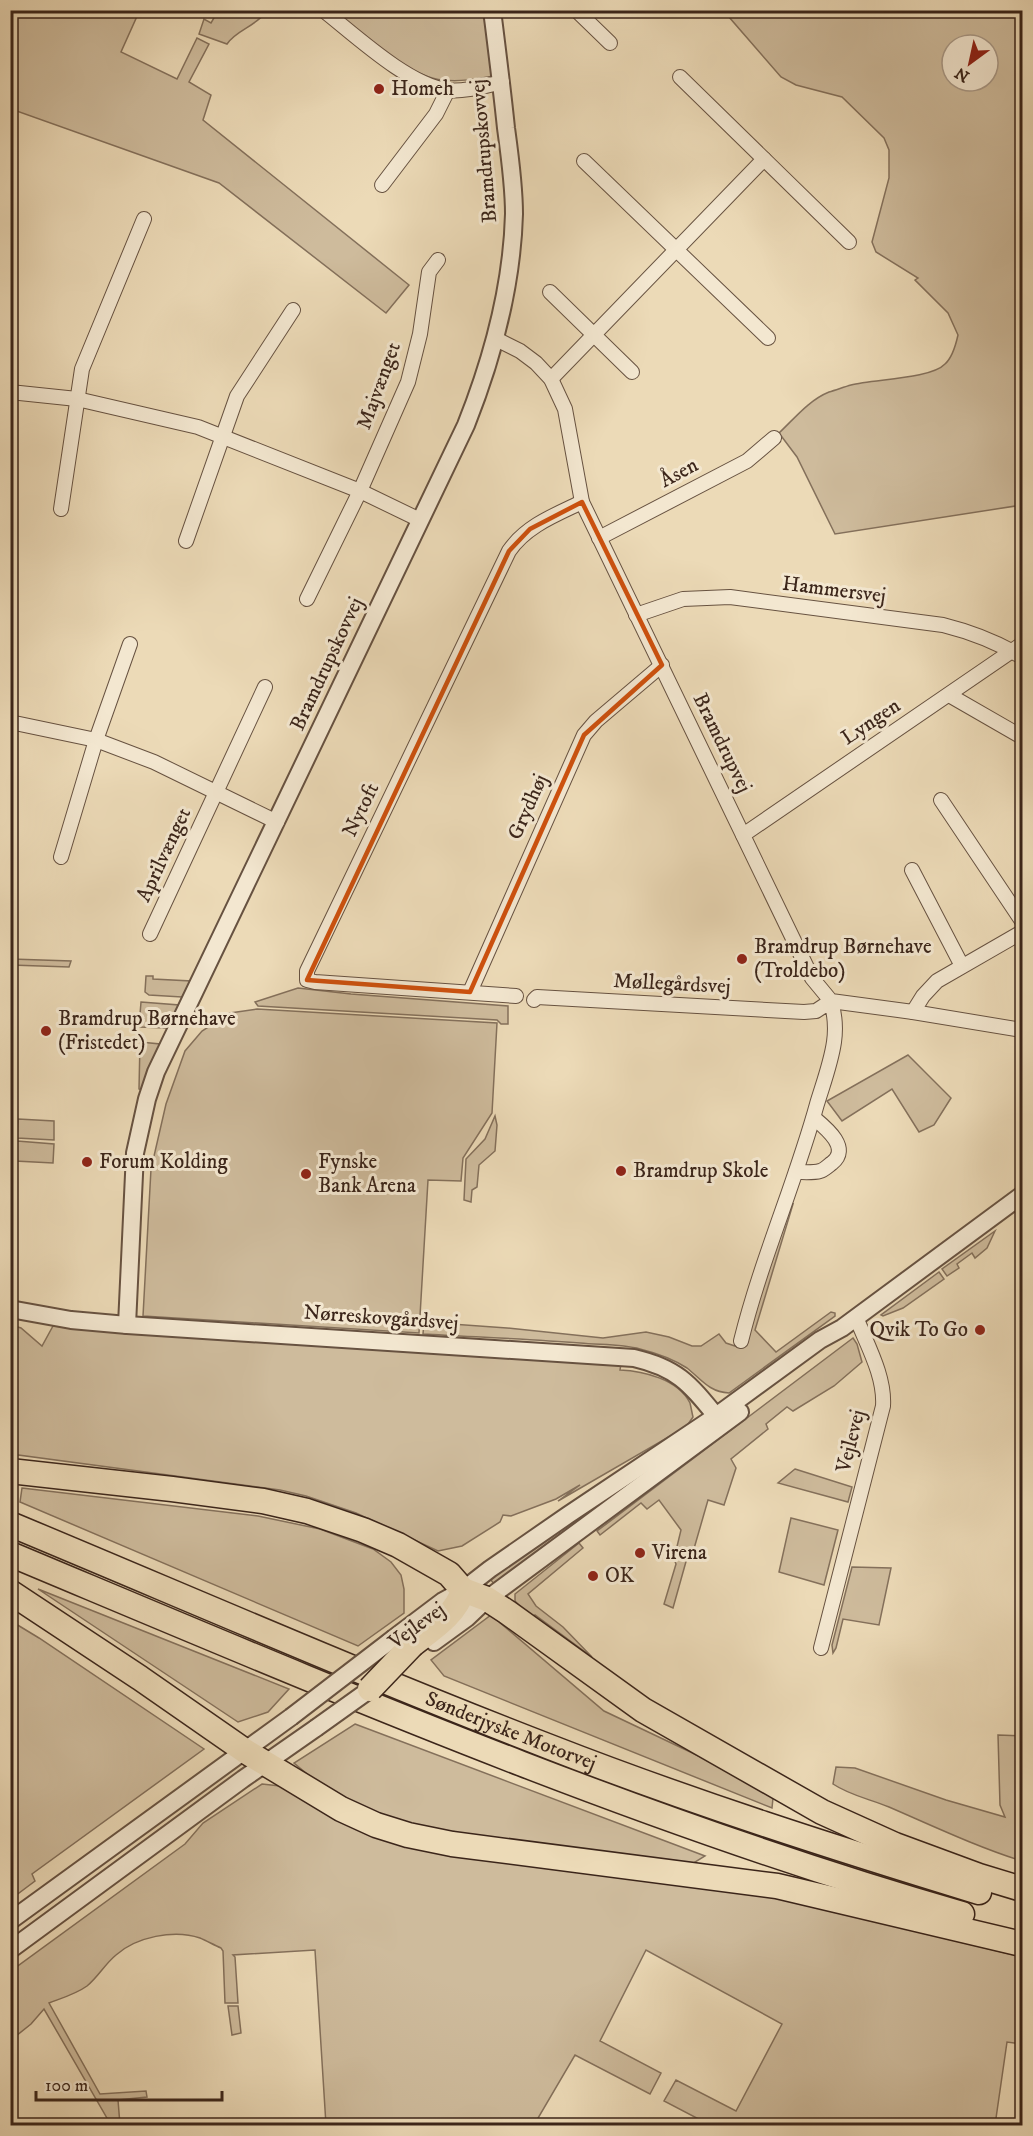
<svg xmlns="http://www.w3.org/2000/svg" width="1033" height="2136" font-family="'IM FELL DW Pica',serif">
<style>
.green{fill:#cebb9c;stroke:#84705b;stroke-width:1.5;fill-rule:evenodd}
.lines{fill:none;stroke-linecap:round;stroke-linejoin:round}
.minor-casing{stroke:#675241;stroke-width:16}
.tertiary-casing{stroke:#675241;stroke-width:20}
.motorway-casing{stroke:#3b251a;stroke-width:27}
.minor{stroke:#f3e7d0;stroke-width:14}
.tertiary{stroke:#f3e7d0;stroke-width:16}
.motorway{stroke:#ecdab7;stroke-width:24}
.tertiary-bridge-casing{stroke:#675241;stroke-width:20;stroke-linecap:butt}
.motorway-bridge-casing{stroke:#3b251a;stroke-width:27;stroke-linecap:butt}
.tertiary-bridge{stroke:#f3e7d0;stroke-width:16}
.motorway-bridge{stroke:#ecdab7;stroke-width:24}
.marked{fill:none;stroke:#ce510e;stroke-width:4.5;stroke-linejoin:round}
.poi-dot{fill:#8f2418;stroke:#f3e7d0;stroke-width:2}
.labels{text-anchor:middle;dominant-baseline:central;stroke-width:6;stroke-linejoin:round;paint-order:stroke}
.poi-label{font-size:21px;fill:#3b251a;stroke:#f3e7d0;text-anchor:start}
.street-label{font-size:21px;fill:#3b251a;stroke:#f3e7d0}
</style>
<rect width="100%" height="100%" fill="#ecdab7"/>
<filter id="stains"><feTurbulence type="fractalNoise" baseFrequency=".00333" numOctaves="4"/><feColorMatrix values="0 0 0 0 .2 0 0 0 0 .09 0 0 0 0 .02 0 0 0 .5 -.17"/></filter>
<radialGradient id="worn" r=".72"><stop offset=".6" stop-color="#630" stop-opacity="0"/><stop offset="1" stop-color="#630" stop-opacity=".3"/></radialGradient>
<g class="green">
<path d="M10,11H132L138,14L121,52L177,79L197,38L209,44L189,82L211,95L203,120L409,285L386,313L219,183L11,109Z"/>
<path d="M218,11V10L267,11C255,27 236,30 227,44L199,34L204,19L211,23Z"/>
<path d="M333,11H484L494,76C477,79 460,82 443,80C408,77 360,32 333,11Z"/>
<path d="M727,11H1022V505L835,534L797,457L779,433C794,419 809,400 829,392C836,390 844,387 851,385C873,379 931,379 945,364C953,357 956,344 958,335L948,313L915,280L918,278L876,252L872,242L889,178V150L884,138L842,97L796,85L781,77L729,17ZM952,45H988V81H952Z"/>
<path d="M11,959L71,961L69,967L11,965Z"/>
<path d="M146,976H153V979L191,981L182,997L149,995L145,992Z"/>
<path d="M298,988L351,994L508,1006V1024H501L497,1020L258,1006L255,1002Z"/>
<path d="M141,1002L179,1005L167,1028L139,1027Z"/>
<path d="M257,1009L497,1023L492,1113L463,1158L461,1181L428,1180L419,1333L143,1316L151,1169L166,1104L185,1051L202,1031L230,1013Z"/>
<path d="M140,1042L160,1044L143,1090L139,1089Z"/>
<path d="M908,1055L951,1098L934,1125L919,1132L892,1089L842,1121L827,1101Z"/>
<path d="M495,1116L497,1125L495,1151L479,1165L477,1187L472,1190L471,1202L464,1200L466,1159L485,1139Z"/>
<path d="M18,1119L54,1121V1140L17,1138Z"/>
<path d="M17,1141L54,1144L53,1163L15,1161Z"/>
<path d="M793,1204L755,1330L776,1352L831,1312L835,1313V1316L729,1393C709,1392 701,1379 687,1368C673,1359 656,1353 640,1349C621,1344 599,1345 580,1343C528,1339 475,1337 423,1334L424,1322L507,1328L603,1338L646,1332L669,1337L692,1346H701L719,1334L726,1343L741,1348L787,1206Z"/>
<path d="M995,1231L987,1248L975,1258L972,1253L957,1264L959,1268L947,1276L942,1269Z"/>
<path d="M939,1272L944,1279L903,1308L883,1316L881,1315Z"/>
<path d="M11,1325L21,1328L42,1346L53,1326L621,1364L620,1370C643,1371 678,1379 690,1403C691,1407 692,1413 693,1417L686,1427L558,1501L580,1485L556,1499L511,1516L503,1515L500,1522L462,1546L438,1551L356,1513L306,1496L280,1490L11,1454Z"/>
<path d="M853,1338L857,1344L862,1362L834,1386L793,1411L787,1407L766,1424L768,1429L731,1459L736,1468L724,1505L708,1500L691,1559L687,1558L673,1608L664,1604L676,1564L674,1559L681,1530L659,1500L647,1509L641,1503L600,1535L597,1531Z"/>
<path d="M795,1469L852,1487L848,1502L778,1483Z"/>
<path d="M22,1488L258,1516L320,1529L373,1549L391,1562L401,1575L404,1589V1613L358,1646L20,1502Z"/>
<path d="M791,1518L838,1530L824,1585L779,1572Z"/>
<path d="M558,1531L561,1535L495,1585L490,1579Z"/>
<path d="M579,1543L583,1548L528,1594L536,1606L563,1627L592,1657L535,1615L531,1618L515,1601V1594Z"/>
<path d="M852,1567L891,1568L879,1625L843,1619L836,1648L833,1653L832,1645Z"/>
<path d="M38,1589L289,1689L268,1712L238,1722Z"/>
<path d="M491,1615L604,1711L703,1758L773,1798L772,1808L444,1676L431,1660Z"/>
<path d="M11,1621L39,1638L204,1749L32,1874L35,1881L11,1899Z"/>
<path d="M355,1724L705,1856L692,1864L434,1830L382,1818L325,1789L294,1763Z"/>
<path d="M998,1735L1022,1736V1861C977,1847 933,1826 889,1807C870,1799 851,1796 833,1784L836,1767L855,1768L946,1800L1005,1817L1000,1805Z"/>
<path d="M262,1784L280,1786L351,1825L763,1894L1022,1957V2044L1007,2042L995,2125H710L664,2101L676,2080L736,2111L782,2024L646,1950L600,2041L661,2073L650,2094L575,2055L534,2125H326L315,1950L233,1955L235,1957L238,2003H225L223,1951L221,1948C214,1945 207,1941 200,1938C174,1929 136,1937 116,1955C105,1964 98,1977 87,1986C76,1994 62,1998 49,2003L100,2094L146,2091L147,2097L118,2100L120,2125H111L44,2009L31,2024L11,2040V1971L185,1844L203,1823Z"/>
<path d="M228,2006H238L241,2033L232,2035Z"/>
</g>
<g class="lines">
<defs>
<g id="minor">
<path d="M323,10C355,35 408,85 447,90C465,92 484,86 502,82"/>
<path d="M576,10L610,43"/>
<path d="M680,77L849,242"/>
<path d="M584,161L768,338"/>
<path d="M382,185L436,114L448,90"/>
<path d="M550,292L632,372"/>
<path d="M496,339L520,351L536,363L551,379L565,409L582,502L812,978L831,1001L913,1012L1022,1030"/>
<path d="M551,379L764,159"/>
<path d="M10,392L77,399L198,427L360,491L420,520"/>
<path d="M61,509L82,369L144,219"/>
<path d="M599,538L747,461L774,438"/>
<path d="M186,541L237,396L293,310"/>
<path d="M307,599L360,491L408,382L420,334L429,272L438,260"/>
<path d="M636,615L683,599L730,597L943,625C971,632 997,642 1022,657"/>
<path d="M949,695L1022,737"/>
<path d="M10,722L96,740L154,762L277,822"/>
<path d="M941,800L1022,921"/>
<path d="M743,835L1022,644"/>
<path d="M61,857L96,740L130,644"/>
<path d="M912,870L962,966"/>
<path d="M150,934L265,687"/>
<path d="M470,992L584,735L596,721L662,665"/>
<path d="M516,996L315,982L307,980V971L509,551C526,526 555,515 582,502"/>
<path d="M534,1000L537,997L804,1012L816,1011L831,1001C835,1015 836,1028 834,1042C831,1063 823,1084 817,1104C795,1184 761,1260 741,1341"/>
<path d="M913,1012L923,996L937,981L1022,932"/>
<path d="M796,1172C803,1172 813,1173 820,1171C824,1170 829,1165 832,1163C851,1148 826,1128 814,1118"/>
<path d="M821,1648L883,1406C885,1376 867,1345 856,1317"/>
</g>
<g id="tertiary">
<path d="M10,1309L71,1320L127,1325L634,1358C677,1368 689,1383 716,1416"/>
<path d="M127,1325L135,1153L147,1099L156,1072L466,425C493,357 512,288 514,214C514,185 510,157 506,128C502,89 497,50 492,10"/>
<path d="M394,1638L443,1601L463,1590L490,1569L568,1515L716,1416L820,1340L842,1328L1022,1195"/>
<path d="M434,1642L467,1618L487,1599L740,1412"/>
<path d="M10,1921L291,1717"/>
<path d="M10,1950L243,1779L316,1728"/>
</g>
<g id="motorway">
<path d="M10,1471L172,1489L263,1501L307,1511L363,1530L398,1545L449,1574L463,1590L487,1599L507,1612L643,1710L822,1812L895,1845L979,1876L1022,1889"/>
<path id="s1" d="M10,1524C190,1599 368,1677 550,1747C691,1802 835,1848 979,1892"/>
<path d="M10,1554C323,1685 635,1820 962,1914"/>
<path d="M10,1592L140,1678L245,1751L341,1809L376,1825L408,1835L452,1844L777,1886L1022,1944"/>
<path d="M412,1645C432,1629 456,1615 463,1590"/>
</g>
</defs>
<use href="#minor" class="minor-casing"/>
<use href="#tertiary" class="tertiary-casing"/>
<use href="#motorway" class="motorway-casing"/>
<use href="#minor" class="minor"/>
<use href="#tertiary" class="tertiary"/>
<use href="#motorway" class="motorway"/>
<defs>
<g id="tertiary-bridge">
<path d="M291,1717L394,1638"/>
<path d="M316,1728L379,1683"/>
</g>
<path id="motorway-bridge" d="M370,1689L412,1645"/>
</defs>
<use href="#tertiary-bridge" class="tertiary-bridge-casing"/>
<use href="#motorway-bridge" class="motorway-bridge-casing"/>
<use href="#tertiary-bridge" class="tertiary-bridge"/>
<use href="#motorway-bridge" class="motorway-bridge"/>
</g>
<path class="marked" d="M582,502L662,665L584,735L470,992L307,980L509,551L530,529Z"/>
<g class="poi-dot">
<circle cx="379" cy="89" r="6"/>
<circle cx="742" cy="959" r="6"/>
<circle cx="46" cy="1031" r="6"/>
<circle cx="87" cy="1162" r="6"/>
<circle cx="621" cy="1171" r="6"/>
<circle cx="306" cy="1174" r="6"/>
<circle cx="980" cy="1330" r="6"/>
<circle cx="640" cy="1553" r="6"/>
<circle cx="593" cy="1576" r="6"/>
</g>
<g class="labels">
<g class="poi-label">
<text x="391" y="89">Homeh</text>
<text x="754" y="947">Bramdrup Børnehave<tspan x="754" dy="24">(Troldebo)</tspan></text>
<text x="58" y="1019">Bramdrup Børnehave<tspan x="58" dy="24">(Fristedet)</tspan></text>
<text x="99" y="1162">Forum Kolding</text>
<text x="318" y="1162">Fynske<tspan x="318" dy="24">Bank Arena</tspan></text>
<text x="633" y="1171">Bramdrup Skole</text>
<text x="968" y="1330" text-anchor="end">Qvik To Go</text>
<text x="652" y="1553">Virena</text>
<text x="605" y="1576">OK</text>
</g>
<g class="street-label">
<text transform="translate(484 151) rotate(-95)">Bramdrupskovvej</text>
<text transform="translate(379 386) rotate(-70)">Majvænget</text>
<text transform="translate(679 473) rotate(-28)">Åsen</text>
<text transform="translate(834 590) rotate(7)">Hammersvej</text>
<text transform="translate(327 664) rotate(-65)">Bramdrupskovvej</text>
<text transform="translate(871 722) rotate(-34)">Lyngen</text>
<text transform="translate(722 743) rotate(64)">Bramdrupvej</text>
<text transform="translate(528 807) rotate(-66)">Grydhøj</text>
<text transform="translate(361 810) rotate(-64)">Nytoft</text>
<text transform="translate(164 855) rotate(-65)">Aprilvænget</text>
<text transform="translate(672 984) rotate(3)">Møllegårdsvej</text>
<text transform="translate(381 1318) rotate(4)">Nørreskovgårdsvej</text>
<text transform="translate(851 1441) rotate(-76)">Vejlevej</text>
<text transform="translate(417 1626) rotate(-36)">Vejlevej</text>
<text stroke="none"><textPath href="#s1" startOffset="542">Sønderjyske Motorvej</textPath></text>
</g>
</g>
<rect width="1033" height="2136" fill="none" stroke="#ecdab7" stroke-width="36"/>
<rect x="12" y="12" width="1009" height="2112" fill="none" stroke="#3b251a" stroke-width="3"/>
<rect x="18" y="18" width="997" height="2100" fill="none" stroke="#3b251a" stroke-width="1.5"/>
<g transform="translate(970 63) rotate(213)"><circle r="28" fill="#f3e7d0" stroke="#a99987" stroke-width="1.5"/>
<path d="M0-4.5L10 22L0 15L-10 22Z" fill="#8f2418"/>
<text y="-9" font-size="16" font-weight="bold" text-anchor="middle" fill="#3b251a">N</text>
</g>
<path d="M36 2091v9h186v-9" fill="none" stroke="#3b251a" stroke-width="3"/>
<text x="45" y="2091" font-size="18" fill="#3b251a" stroke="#f3e7d0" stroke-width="4.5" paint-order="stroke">100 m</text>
<rect width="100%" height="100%" filter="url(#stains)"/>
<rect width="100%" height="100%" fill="url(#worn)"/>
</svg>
